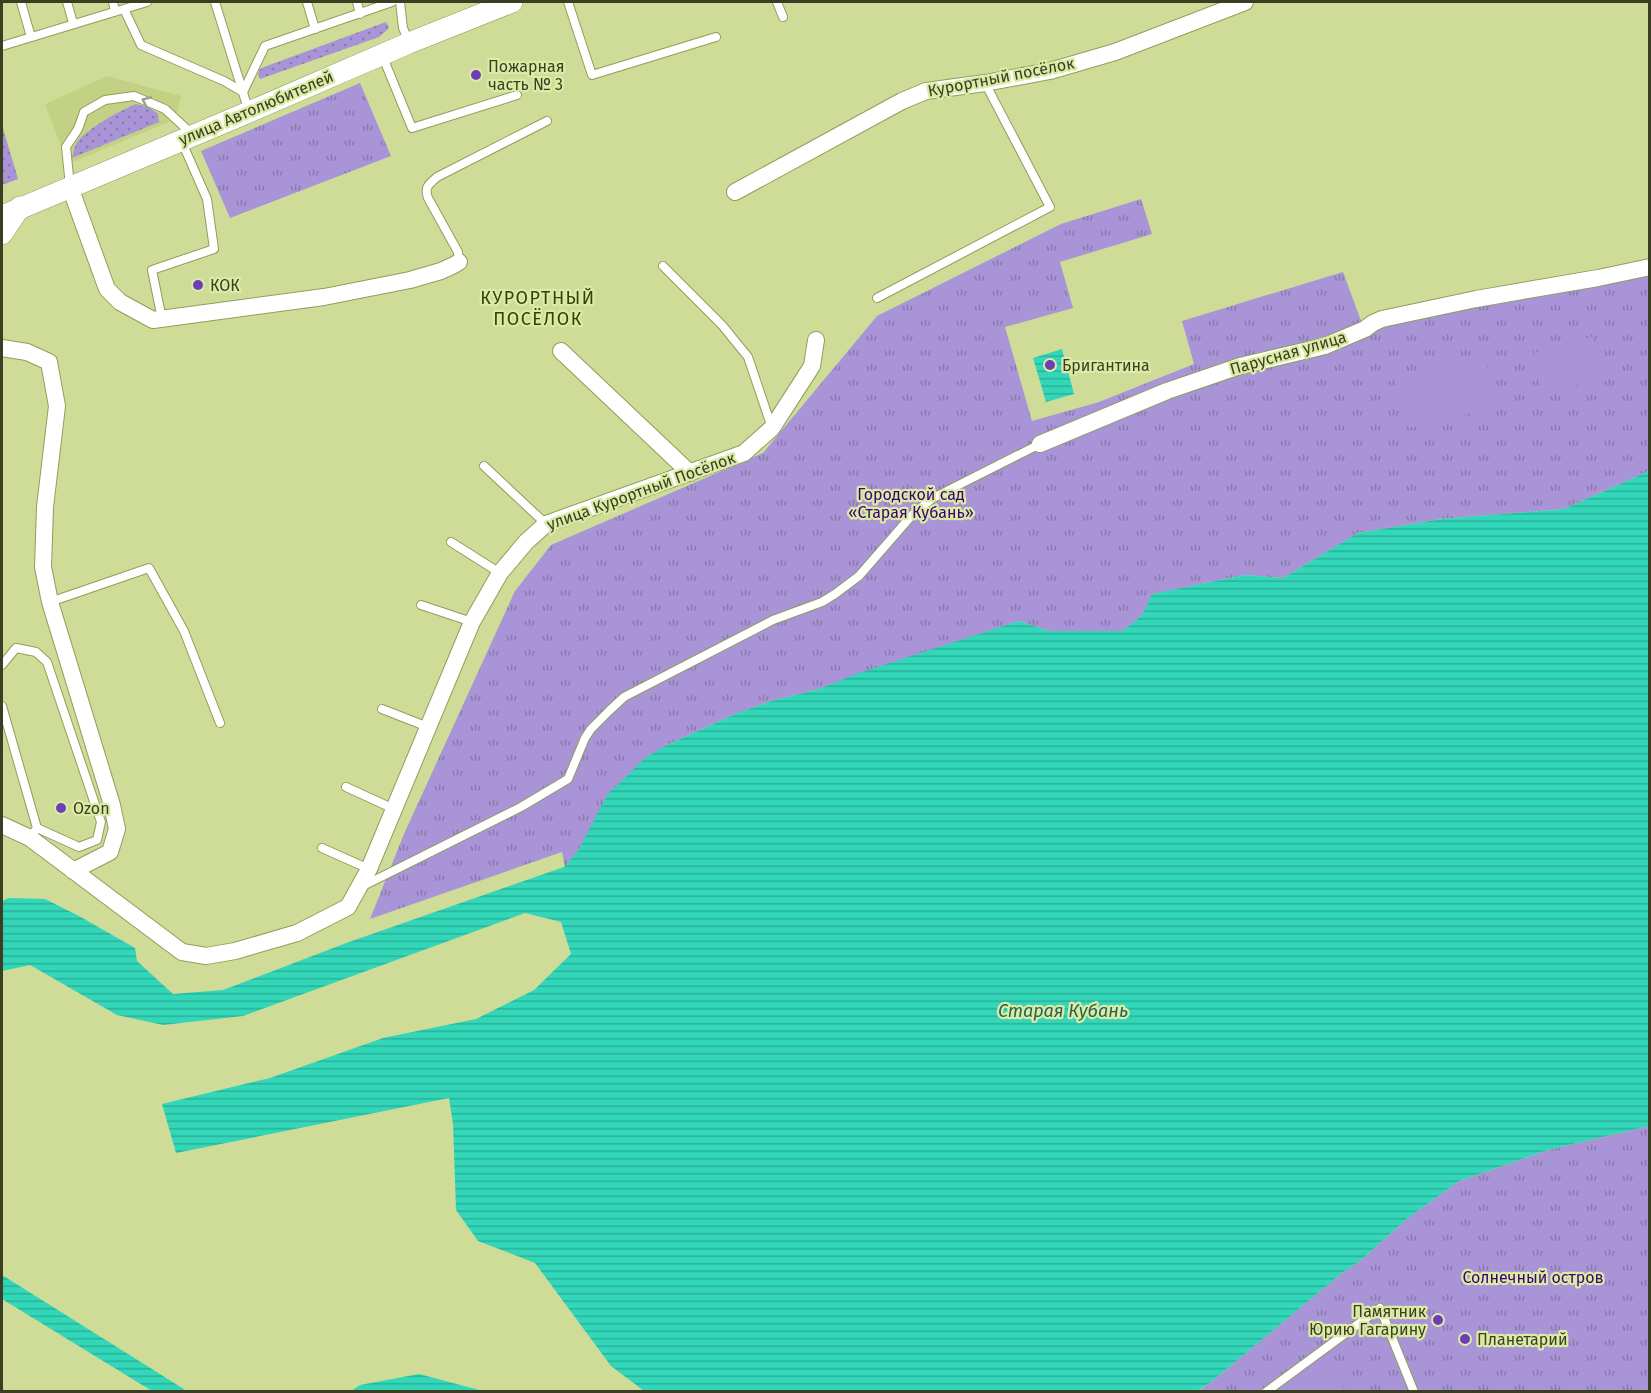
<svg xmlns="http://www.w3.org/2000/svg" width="1651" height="1393" font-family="'Fira Sans',sans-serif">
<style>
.built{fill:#c2d184}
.grass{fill:url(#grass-dots)}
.park{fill:url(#park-tufts)}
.pitch{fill:#a894d6}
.water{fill:url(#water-rules)}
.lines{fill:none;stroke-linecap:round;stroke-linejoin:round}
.service-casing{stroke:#919e5b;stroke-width:10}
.minor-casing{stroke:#919e5b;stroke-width:18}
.tertiary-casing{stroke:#919e5b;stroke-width:22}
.service{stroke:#fff;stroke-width:8}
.minor{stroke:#fff;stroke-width:16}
.tertiary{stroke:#fff;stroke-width:21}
.oneway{stroke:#9c9f91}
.poi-dot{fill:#6e3eb6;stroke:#dbeaa4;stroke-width:2}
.labels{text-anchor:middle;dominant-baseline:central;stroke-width:4.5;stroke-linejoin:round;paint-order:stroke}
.poi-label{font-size:16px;fill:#3a3f23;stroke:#dbeaa4;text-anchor:start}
.street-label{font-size:16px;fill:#3a3f23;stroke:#dbeaa4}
.park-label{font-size:16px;fill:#3c0074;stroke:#dbeaa4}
.neighbourhood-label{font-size:18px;letter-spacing:1.5px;fill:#38400b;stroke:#dbeaa4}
.water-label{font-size:18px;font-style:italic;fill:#256356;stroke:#dbeaa4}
</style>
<defs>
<pattern id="grass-dots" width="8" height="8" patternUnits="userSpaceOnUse" patternTransform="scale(1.5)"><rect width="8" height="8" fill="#a894d6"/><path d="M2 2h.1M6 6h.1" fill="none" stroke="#8a7aad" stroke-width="1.8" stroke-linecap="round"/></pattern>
<pattern id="park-tufts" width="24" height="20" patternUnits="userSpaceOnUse" patternTransform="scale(1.5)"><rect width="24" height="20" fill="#a894d6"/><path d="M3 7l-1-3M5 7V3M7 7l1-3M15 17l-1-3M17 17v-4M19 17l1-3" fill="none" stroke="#8a7aad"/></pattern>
<pattern id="water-rules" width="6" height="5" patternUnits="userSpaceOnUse" patternTransform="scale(1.5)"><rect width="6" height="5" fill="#32d7ba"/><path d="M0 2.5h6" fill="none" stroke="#2bb097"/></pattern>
</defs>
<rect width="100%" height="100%" fill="#cedc97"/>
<path class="built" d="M107,76L181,96L176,119L68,164L45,104Z"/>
<g class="grass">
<path d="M386,22L389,28L379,37L260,79L258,75L259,70L264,67Z"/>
<path d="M136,104L150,108L158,114L159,122L72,158C73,154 74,148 76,144C84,130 121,110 136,104Z"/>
<path d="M2,125L18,179L2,185Z"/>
</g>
<g class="park">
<path d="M360,83L391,156L230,218L201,151Z"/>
<path d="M1141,199L1152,234L1060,262L1073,308L1005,327L1032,421L1099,402L1194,364L1182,321L1343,272L1364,329L1649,275V471L1564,509L1441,519L1358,533L1283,578L1245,575L1153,594L1142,615L1123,631H1049L1019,621L819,689L771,701L735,714L667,745L565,867L562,852L370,919L404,834L515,591L551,545L763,453L877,316L1061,224Z"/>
<path d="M1649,1126V1391L1197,1392L1210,1383L1342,1273L1361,1260L1408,1218L1459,1181L1548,1150Z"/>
</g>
<g class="pitch">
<path d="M1592,337L1602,377L1543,395L1533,353Z"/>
<path d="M1484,354L1498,407L1408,428L1394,376Z"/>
<path d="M1323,1355L1346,1391H1276L1273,1387Z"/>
</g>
<g class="water">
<path d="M1062,349L1074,394L1046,402L1033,358Z"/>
<path d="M1649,471V1126L1548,1150L1459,1181L1408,1218L1361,1260L1342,1273L1210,1383L1197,1391H644L611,1366L535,1263L478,1241L456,1210L453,1124L449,1098L176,1153L162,1104L270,1078L383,1038L476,1019L534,990L571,954L561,922L525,913L243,1016L163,1025L117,1015L30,965L2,971V901L9,898L45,899L79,916L135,948L137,961L173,994L223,990L349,942L564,867L578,851L607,795L645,758L667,745L735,714L771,701L819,689L859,673L1019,621L1049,631H1123L1142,615L1152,594L1245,575L1283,578L1358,533L1441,519L1564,509Z"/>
<path d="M2,1275L187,1391H152L2,1299Z"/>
<path d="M419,1374L483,1391H351L360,1385Z"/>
</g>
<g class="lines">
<defs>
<g id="service">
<path d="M21,2L31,37"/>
<path d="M67,2L73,23"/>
<path d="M113,2L115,11"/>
<path d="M215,2L249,112"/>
<path d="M307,2L315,29"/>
<path d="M357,2L360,14"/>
<path d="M400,2L403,28L409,42"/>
<path d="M568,2L592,75L716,37"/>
<path d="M777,2L783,17"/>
<path d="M124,9L141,45L224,81L243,92"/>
<path d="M2,46L147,2"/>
<path d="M382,55L412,128L517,95"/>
<path d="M243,92L265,46L392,2"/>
<path d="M70,186L66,147L78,129L84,112L105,100L134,96L165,109L193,135"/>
<path d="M459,262L458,252L428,198C424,187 429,184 437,177L547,121"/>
<path d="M663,266L722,325L748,357L772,428"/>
<path d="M877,298L1050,207L985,83"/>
<path d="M162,319L152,270L214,249L207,199L181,140"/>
<path d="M484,466L546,524"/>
<path d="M451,542L500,573"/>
<path d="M50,602L149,568L184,631L220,723"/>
<path d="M421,605L472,622"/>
<path d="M2,665L16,648L36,652L47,662L101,822L97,840L79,847L37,828"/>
<path d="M2,706L37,828L34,832"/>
<path d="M382,709L428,727"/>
<path d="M346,787L394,809"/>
<path d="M322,848L369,869"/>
<path d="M361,887L521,807L568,779L585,738L591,729L609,711L624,697L773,620L822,602L835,594L859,576L913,514L933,498L1040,444"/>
<path d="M1266,1392L1380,1308L1414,1392"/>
</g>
<g id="minor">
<path d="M70,187L107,289L120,302L153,320L324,297L410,280L441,271L454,265L459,262"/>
<path d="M735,192L902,101L926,91L985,83L1050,71L1115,52L1245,2"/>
<path d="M2,348L27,352L49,362L57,406L45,507L43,567L50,602L112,805L117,829L110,852L73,871"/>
<path d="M561,351L690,473"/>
<path d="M1040,444L1167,391L1240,366L1325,346L1365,329L1373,323L1382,319L1476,299L1598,278L1650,267"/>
<path d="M2,825L30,838L182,952L206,956L235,951L297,933L348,907L369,869L472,622L500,573L526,542L546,524L744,453L772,428L812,366L816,340"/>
</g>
<g id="tertiary">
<path d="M2,216L249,112L409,43L512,2"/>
<path d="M2,234L20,207"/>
</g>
</defs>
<use href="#service" class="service-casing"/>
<use href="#minor" class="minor-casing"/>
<use href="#tertiary" class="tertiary-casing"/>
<use href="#service" class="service"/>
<use href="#minor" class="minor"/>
<use href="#tertiary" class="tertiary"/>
</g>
<defs><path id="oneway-chevron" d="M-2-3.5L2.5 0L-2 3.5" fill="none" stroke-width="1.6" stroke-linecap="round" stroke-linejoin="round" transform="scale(1.5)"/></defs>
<use class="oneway" href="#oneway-chevron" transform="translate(146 101) rotate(-157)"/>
<g class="poi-dot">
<circle cx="476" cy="75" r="6"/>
<circle cx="198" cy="285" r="6"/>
<circle cx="1050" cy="365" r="6"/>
<circle cx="61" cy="808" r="6"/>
<circle cx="1438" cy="1320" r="6"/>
<circle cx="1465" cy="1339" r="6"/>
</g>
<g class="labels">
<g class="poi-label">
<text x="488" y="66">Пожарная<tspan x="488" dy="18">часть № 3</tspan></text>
<text x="210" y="285">КОК</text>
<text x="1062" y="365">Бригантина</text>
<text x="73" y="808">Ozon</text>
<text x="1426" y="1311" text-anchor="end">Памятник<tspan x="1426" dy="18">Юрию Гагарину</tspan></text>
<text x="1477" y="1339">Планетарий</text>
</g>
<g class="street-label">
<text transform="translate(1001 77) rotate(-11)">Курортный посёлок</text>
<text transform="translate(256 108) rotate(-23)">улица Автолюбителей</text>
<text transform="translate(1288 353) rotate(-16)">Парусная улица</text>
<text transform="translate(641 491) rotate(-20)">улица Курортный Посёлок</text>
</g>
<g class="park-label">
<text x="911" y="494">Городской сад<tspan x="911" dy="18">«Старая Кубань»</tspan></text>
<text x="1533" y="1277">Солнечный остров</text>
</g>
<g class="neighbourhood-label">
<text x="538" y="298">КУРОРТНЫЙ<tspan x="538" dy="21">ПОСЁЛОК</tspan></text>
</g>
<g class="water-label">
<text x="1063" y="1011">Старая Кубань</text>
</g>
</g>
<rect width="1651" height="1393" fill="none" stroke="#3a3f23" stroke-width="6"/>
</svg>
